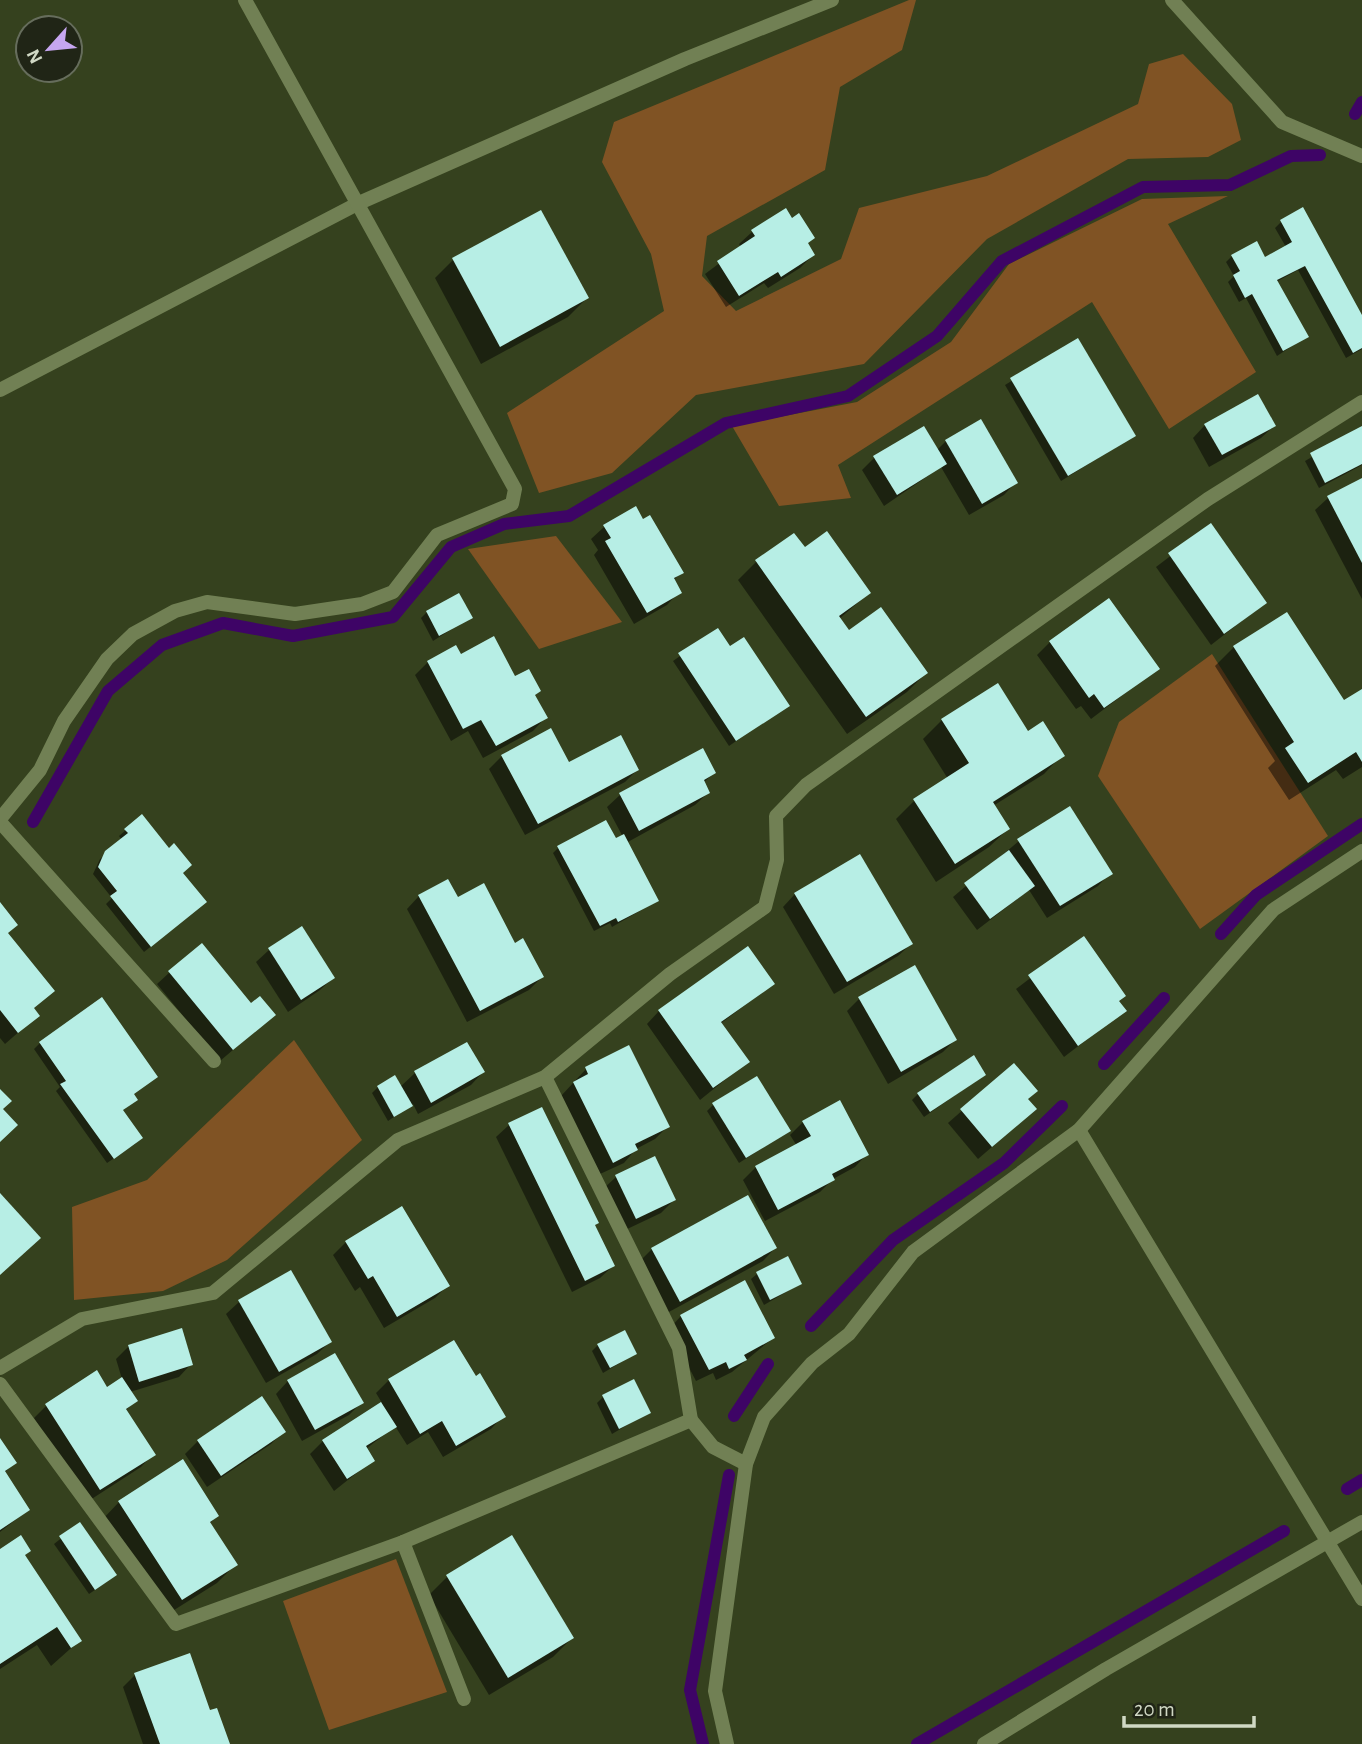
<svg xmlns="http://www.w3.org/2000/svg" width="1362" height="1744" font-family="'Alegreya Sans',sans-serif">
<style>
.green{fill:#805324}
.shadow{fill:#0007}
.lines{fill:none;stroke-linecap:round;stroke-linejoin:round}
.stream{stroke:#3e0466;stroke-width:12}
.building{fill:#b7eee5}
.lane{stroke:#718054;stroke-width:14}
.street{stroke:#718054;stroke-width:14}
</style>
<rect width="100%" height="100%" fill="#35411e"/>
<g class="green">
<path d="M909,0H916L902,50L840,87L825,170L707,236L702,276L736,311L841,259L859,208L987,176L1138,104L1149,64L1183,54L1232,104L1241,140L1208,157L1128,159L987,239L864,364L696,395L612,473L539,493L507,413L664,311L651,254L602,162L614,122Z"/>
<path d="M1228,196L1168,224L1256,372L1169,429L1092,302L838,465L851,498L779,506L732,426L857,402L951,342L1009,264L1142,199Z"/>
<path d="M556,536L622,622L539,649L468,549Z"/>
<path d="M1212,654L1328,836L1200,929L1098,776L1119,722Z"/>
<path d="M294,1040L362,1140L227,1260L163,1291L74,1300L72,1207L147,1180Z"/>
<path d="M396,1559L447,1692L329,1730L283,1601Z"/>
</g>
<g class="shadow">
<path d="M785,211L813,255L800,268L768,288L764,283L726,307L705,274L741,247L739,244L752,232Z"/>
<path d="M1281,222L1362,318V349L1346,358L1298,270L1276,282L1307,336L1277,356L1246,298L1239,302L1228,282L1234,276L1226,262L1232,256L1256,243L1264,260L1286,247L1275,228Z"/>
<path d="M453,260L587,298L568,317L481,364L435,278Z"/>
<path d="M1077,340L1134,436L1061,481L1005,385Z"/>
<path d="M1205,425L1274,426L1261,438L1209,467L1193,438Z"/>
<path d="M1362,428V465L1319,488L1305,461Z"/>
<path d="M946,441L1016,482L1004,495L969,515L941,467L884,506L862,470L874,458L937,450Z"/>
<path d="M1362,480V599L1315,510L1328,498Z"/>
<path d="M635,508L681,572L673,581L679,592L667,605L634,624L594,555L598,550L591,539L604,527Z"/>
<path d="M1211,525L1265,603L1211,645L1156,567Z"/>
<path d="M804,549L869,593L839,619L848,633L926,673L907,692L847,734L738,580L757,561Z"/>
<path d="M427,612L471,617L433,641L421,618Z"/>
<path d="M1287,614L1343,703L1362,691V767L1343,779L1336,770L1289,800L1268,768L1275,761L1215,666L1234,647Z"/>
<path d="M717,630L729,648L787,706L729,746L673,661Z"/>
<path d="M1050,642L1157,669L1091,719L1081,706L1076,709L1037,655Z"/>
<path d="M460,657L515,678L534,696L545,718L533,731L483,758L468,731L451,741L415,675L428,662Z"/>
<path d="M942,720L1028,733L1062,755L1044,774L993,806L1008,829L989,847L936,882L896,819L915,800L948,779L923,739Z"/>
<path d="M502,756L568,765L637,770L625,782L525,835L489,769Z"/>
<path d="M714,773L703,783L708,793L695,805L626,843L657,901L612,927L610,923L594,931L553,853L559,847L615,841L623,837L607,807L620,795Z"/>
<path d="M142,816L169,850L199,908L144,952L106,904L112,898L93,874L100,859L122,840L119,836Z"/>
<path d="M1019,841L1110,873L1098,886L1047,918L1029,890L977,930L953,897Z"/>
<path d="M795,894L911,944L898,956L834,994L783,907Z"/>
<path d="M419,896L457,900L514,945L542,977L529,990L467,1022L407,909Z"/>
<path d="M0,905L6,934L52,991L33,1009L37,1016L5,1044L0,1038Z"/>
<path d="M301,929L333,978L320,990L288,1012L256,962L269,950Z"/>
<path d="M1083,938L1124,1011L1064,1057L1016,989Z"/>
<path d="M170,972L251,1006L274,1015L220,1061L157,984Z"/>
<path d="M773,984L720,1024L747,1062L700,1100L647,1024L659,1011Z"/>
<path d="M860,998L955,1040L943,1052L888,1084L847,1011Z"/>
<path d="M40,1043L132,1095L136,1100L122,1111L141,1138L135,1144L107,1163L56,1091L60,1087L34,1049Z"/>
<path d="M467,1044L483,1072L471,1085L418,1114L413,1104L388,1121L372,1093L378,1087H400L415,1073Z"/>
<path d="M1014,1065L1026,1100L1022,1121L978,1159L948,1123Z"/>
<path d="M586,1069L668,1126L655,1139L636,1149L624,1163L600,1174L561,1096Z"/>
<path d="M984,1075L924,1117L912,1100L918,1094Z"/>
<path d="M713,1105L789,1131L739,1163L707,1111Z"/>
<path d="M803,1122L867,1154L855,1167L833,1179L820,1192L765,1221L743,1180L756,1167L797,1146L790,1135Z"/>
<path d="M509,1125L593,1226L613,1266L600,1278L572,1292L496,1137Z"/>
<path d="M654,1158L674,1200L661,1213L623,1231L603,1189L616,1177Z"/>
<path d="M346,1242L447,1286L435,1298L384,1328L360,1287L355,1291L333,1255Z"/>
<path d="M775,1248L763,1261L667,1313L639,1262L652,1249Z"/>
<path d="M290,1272L330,1342L317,1354L266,1383L226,1314L239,1302Z"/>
<path d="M757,1274L800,1284L764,1305L751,1279Z"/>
<path d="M681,1316L773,1338L732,1372L716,1380L713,1373L696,1381L669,1329Z"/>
<path d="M598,1345L635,1354L603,1373L592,1351Z"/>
<path d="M129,1346L191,1364L179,1377L130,1392L136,1400L125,1411L153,1454L141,1467L87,1502L34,1418L46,1406L97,1373L107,1390L122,1379L116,1359Z"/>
<path d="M475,1378L503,1416L491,1429L443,1457L428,1432L407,1445L395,1426L366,1449L373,1460L334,1491L310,1454L323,1441L382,1403L376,1393L389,1380Z"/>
<path d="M288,1381L361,1403L349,1415L302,1441L276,1394Z"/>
<path d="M603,1397L649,1412L612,1434L597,1403Z"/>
<path d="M262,1398L284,1431L271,1444L207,1487L185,1454L198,1441Z"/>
<path d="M0,1441L14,1463L4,1473L28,1510L0,1532Z"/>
<path d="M119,1502L217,1516L209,1524L235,1565L217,1583L163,1617L101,1521Z"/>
<path d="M79,1524L108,1581L89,1594L54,1544Z"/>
<path d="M0,1552L23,1556L79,1641L51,1666L37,1645L0,1669Z"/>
<path d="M448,1576L572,1638L553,1657L489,1695L429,1595Z"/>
<path d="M135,1675L209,1712L228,1744H143L123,1687Z"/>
</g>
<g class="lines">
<g class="stream">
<path d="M1355,114L1362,102"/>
<path d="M33,822L108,691L162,645L223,623L293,636L393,617L451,547L504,524L569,516L726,423L848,396L937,336L1002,261L1143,187L1230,185L1291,156L1320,155"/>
<path d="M1221,934L1256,895L1362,824"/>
<path d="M1104,1064L1164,998"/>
<path d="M811,1326L893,1240L1004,1163L1062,1106"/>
<path d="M734,1416L768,1364"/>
<path d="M1347,1489L1362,1480"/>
<path d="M703,1744L690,1690L729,1475"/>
<path d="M917,1744L1284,1531"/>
</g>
</g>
<g class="building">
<path d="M1303,207L1362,315V348L1353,353L1305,266L1277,280L1309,337L1283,351L1252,294L1245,298L1233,275L1240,271L1231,255L1257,241L1265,257L1292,242L1280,220Z"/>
<path d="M786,208L792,218L799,213L815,238L808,243L815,255L781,277L778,272L739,296L717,261L755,236L751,230Z"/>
<path d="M541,210L589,298L500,347L452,258Z"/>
<path d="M1078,338L1136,436L1068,476L1010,378Z"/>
<path d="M1258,394L1276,426L1222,455L1204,424Z"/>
<path d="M981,419L1018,483L982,504L945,440Z"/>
<path d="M924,426L947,464L897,495L873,456Z"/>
<path d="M1362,426V464L1325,483L1310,453Z"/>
<path d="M1362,478V563L1327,496Z"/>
<path d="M636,506L643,519L650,515L684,573L674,578L682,593L647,613L605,541L611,538L603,525Z"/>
<path d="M1211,523L1267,603L1224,634L1168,553Z"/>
<path d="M827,531L871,593L839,616L849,630L881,607L928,673L866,717L755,560L794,533L805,547Z"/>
<path d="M459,593L473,618L439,636L426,611Z"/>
<path d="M1109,598L1160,669L1104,708L1094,694L1089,698L1049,641Z"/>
<path d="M1287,612L1344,700L1362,689V762L1356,752L1308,783L1285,748L1294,742L1233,646Z"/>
<path d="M718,628L730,646L744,637L790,706L736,741L678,653Z"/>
<path d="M494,636L515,676L529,669L541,691L535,695L548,718L496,746L481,720L463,729L427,661L456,645L461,654Z"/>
<path d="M998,683L1028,731L1043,721L1065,756L993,802L1010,829L955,864L913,799L969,763L941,719Z"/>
<path d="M551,728L569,762L621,735L639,770L538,824L501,755Z"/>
<path d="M703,748L716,773L704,780L710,793L639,831L619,793Z"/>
<path d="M1070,806L1113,874L1060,906L1017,839Z"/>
<path d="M142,814L169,848L174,843L192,865L183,873L207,902L151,947L110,896L117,891L98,867L105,851L128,833L124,829Z"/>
<path d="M606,820L616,838L624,834L659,901L618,922L616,918L600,926L557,846Z"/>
<path d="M1009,850L1035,886L990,919L964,883Z"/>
<path d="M860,854L913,944L847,982L794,893Z"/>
<path d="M448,879L458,897L484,883L515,943L523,938L544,977L480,1011L418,895Z"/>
<path d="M0,902L18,925L8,933L55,991L34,1008L40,1016L18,1033L0,1010Z"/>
<path d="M302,926L335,978L301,1000L268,948Z"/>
<path d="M1084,936L1126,996L1119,1001L1127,1011L1078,1046L1028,975Z"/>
<path d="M202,943L251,1003L260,996L276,1015L233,1050L168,971Z"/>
<path d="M748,946L775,984L721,1022L750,1062L713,1088L658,1010Z"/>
<path d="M915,965L957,1040L901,1072L858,997Z"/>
<path d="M102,997L158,1077L134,1094L138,1100L123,1110L143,1138L114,1159L60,1084L66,1081L39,1042Z"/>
<path d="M467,1042L485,1072L431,1103L414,1071Z"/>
<path d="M629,1045L670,1127L635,1144L638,1150L613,1163L573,1082L588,1074L585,1067Z"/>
<path d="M974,1055L986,1075L930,1112L917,1093Z"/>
<path d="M1014,1063L1038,1091L1028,1099L1037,1109L992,1147L960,1109Z"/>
<path d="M395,1075L413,1106L394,1117L377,1086Z"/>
<path d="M757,1076L791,1131L746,1158L712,1103Z"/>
<path d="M0,1089L12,1101L3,1109L18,1125L0,1142Z"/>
<path d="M840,1100L869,1155L832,1174L835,1180L778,1210L755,1166L811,1136L802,1121Z"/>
<path d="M542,1107L599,1223L595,1225L615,1266L585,1281L508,1123Z"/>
<path d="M655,1156L676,1200L636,1219L615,1175Z"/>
<path d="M0,1193L41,1238L0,1275Z"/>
<path d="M748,1195L777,1248L680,1302L651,1248Z"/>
<path d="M402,1206L450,1286L397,1317L373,1276L368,1279L345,1241Z"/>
<path d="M788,1256L802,1284L770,1300L756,1272Z"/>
<path d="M291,1270L332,1342L279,1372L238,1300Z"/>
<path d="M745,1280L775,1338L744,1355L747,1360L729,1369L726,1362L709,1370L680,1315Z"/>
<path d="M182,1328L193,1365L139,1382L128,1345Z"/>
<path d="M625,1330L637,1354L610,1368L597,1344Z"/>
<path d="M454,1340L476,1376L480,1373L506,1417L456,1446L442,1421L420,1434L388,1379Z"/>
<path d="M335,1353L364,1403L315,1430L287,1380Z"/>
<path d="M97,1370L107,1387L122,1377L138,1401L126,1409L156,1455L100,1490L45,1404Z"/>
<path d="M634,1379L651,1413L619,1429L602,1395Z"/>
<path d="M262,1396L286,1432L221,1476L197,1440Z"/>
<path d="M381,1402L397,1427L366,1446L375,1461L347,1479L322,1440Z"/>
<path d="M0,1438L17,1463L5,1471L30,1510L0,1530Z"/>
<path d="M183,1459L219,1516L210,1522L238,1565L182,1600L118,1501Z"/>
<path d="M80,1522L117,1575L95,1590L59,1536Z"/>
<path d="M21,1535L31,1551L25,1555L82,1641L71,1648L57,1627L0,1664V1549Z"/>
<path d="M512,1535L574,1638L508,1678L446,1575Z"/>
<path d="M190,1653L210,1710L217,1708L230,1744H160L134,1673Z"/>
</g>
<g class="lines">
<g class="lane">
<path d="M0,822L214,1061"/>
<path d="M403,1542L464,1699"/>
</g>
<g class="street">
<path d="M1172,0L1282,122L1362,156"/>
<path d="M0,390L359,203L685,59L832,0"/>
<path d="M0,819L40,770L64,721L107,659L133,634L175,611L207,602L295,614L362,604L393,592L437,535L512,504L515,489L245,0"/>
<path d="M1079,1130L1362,1599"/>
<path d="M0,1368L82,1319L213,1293L398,1140L545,1077L670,974L765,907L777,860L776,816L806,785L1208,499L1362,402"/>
<path d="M0,1384L176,1624L403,1542L691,1420L679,1348L545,1077"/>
<path d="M691,1420L713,1447L746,1464"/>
<path d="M727,1744L715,1691L746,1464L764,1417L812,1363L849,1334L913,1252L1079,1130L1273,910L1362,851"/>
<path d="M984,1744L1106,1669L1362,1522"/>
</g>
</g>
<g transform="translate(49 49) rotate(243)"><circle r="33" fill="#202516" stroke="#666d5c" stroke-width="2"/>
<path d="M0-5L12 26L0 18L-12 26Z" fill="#c6a6f0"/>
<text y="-10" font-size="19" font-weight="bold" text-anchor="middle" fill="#d0d8c4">N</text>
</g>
<path d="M1124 1716v10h130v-10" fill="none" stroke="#d0d8c4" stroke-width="3.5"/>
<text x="1134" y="1716" font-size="21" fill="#d0d8c4" stroke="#202516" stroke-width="5" paint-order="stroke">20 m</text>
</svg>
